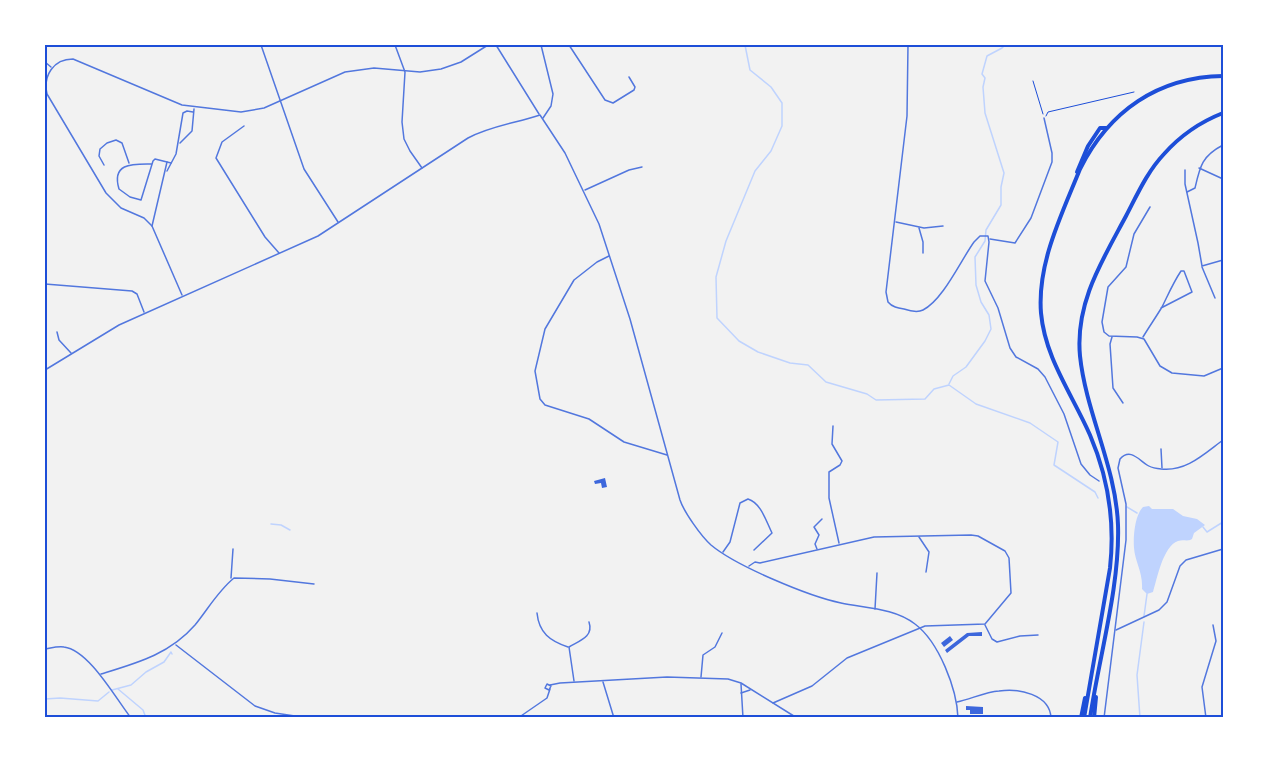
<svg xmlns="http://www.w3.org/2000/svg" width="1268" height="763" font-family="'Roboto Condensed',sans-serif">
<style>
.water{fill:#bfd3fe}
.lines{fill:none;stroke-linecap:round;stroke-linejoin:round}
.stream{stroke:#bfd3fe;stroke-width:1.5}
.building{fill:#3d67dc}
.path{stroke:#1d4ed8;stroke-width:1}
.minor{stroke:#5277de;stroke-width:1.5}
.motorway{stroke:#1d4ed8;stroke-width:4}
.neatline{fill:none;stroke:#1d4ed8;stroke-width:2}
</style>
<rect width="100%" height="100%" fill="#f2f2f2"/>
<path class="water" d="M1149,506L1152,509H1173L1183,516L1197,519L1205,525L1194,533L1192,539C1187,542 1184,539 1178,541C1163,546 1157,579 1153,592L1147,594L1142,589C1143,572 1135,562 1134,548C1133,536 1135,515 1143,507Z"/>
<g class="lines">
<g class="stream">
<path d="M745,45L750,70L771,87L782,103V126L771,151L755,171L726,241L716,277L717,318L739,341L758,352L790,363L808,365L826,382L867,394L876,400L925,399L934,389L949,385L976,404L1030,423L1058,442L1054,465L1095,492L1098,498"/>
<path d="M949,384L953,376L966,367L985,341L991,329L989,315L981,302L976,285L975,257L985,241L986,230L1001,205V187L1004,173L985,113L983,87L985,78L982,74L987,56L1002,48L1005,45"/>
<path d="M1127,507L1137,513"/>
<path d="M271,524L281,525L290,530"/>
<path d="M1203,527L1207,532L1223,522"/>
<path d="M1144,616L1147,594"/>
<path d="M118,689L143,710L146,718"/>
<path d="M112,690L131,685L146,672L164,662L171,652L172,654"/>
<path d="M45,699L60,698L98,701L109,692"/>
<path d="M1140,718L1137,675L1144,622"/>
</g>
</g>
<g class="building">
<path d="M605,478L607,487L602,488L601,483L595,484L594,481Z"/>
<path d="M982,632V636H969L947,653L945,650L967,633Z"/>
<path d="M950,636L953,640L944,647L941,643Z"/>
<path d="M966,706L983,707V714H970V710H966Z"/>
</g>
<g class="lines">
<g class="path">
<path d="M1033,81L1043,114"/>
<path d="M1046,116L1048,112L1134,92"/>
</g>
<g class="minor">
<path d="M261,45L304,169L338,222"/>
<path d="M395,45L405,72L402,122L404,139L410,151L422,168"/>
<path d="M496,45L539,114"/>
<path d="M541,45L553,94L551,106L543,118"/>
<path d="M569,45L605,100L613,103L634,90L635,87L629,77"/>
<path d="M908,45L907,116L886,292L888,302C892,307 898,308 904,309C910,311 917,313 923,310C943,300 961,260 974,242L980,236H988L989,242L985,281L998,308L1010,348L1016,357L1038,369L1045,377L1064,414L1081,464L1090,475L1099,481"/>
<path d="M45,62L51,67"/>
<path d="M244,126L222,142L216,158L265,237L279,253"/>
<path d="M180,143L192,131L194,109"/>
<path d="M167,162L152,226L182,295"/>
<path d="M152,164C134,164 111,162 119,189L130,197L141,200L153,161L155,159L171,163"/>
<path d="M104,165L99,156L100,149L107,143L116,140L122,143L129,163"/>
<path d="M1199,168L1223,179"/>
<path d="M1185,170V184L1198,243L1202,266L1223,260"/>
<path d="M167,171L176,154L183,113L187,111L193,112"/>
<path d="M585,190L629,170L642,167"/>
<path d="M1187,192L1195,188C1200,166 1202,156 1223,145"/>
<path d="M1150,207L1134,234L1126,267L1108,287L1102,322L1104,332L1109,336L1137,337L1144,339L1160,366L1172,373L1204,376L1223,368"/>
<path d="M896,222L924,228L943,226"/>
<path d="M152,226L144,218L121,208L106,193L47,94C43,76 53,59 73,59L182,105L241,112L264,108L345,72L374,68L420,72L441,69L461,62L488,45"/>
<path d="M919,228L923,242V253"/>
<path d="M990,239L1015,243L1031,218L1052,162V153L1044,118"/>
<path d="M609,256L597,262L574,280L545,329L535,371L540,399L545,405L589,419L624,442L667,455"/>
<path d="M1202,267L1215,298"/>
<path d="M45,284L132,291L137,294L144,312"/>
<path d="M57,332L59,340L71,353"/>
<path d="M1112,337L1110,344L1113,388L1123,403"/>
<path d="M1143,337C1149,327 1156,317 1162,307C1168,295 1173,283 1181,271H1184L1192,292L1161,308"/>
<path d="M45,370L119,325L318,236L468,138C490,126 516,123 540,115L565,153L599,224L630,319L680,500C684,512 701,536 711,545C736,566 808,596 841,603C865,608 895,608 915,624C939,642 957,689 958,718"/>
<path d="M833,426L832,444L842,461L840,465L829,472V498L839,543"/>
<path d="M1161,449L1162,468"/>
<path d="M919,537L929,552L926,572"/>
<path d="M817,549L815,544L819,535L814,527L822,519"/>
<path d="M723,552L730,542L740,503L748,499C761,503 766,521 772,533L754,550"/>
<path d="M749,566L755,562L760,563L874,537L971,535L978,536L1005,551L1009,558L1011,593L985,624L925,626L847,658L812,686L773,703"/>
<path d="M231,578L233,549"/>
<path d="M875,609L877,573"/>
<path d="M537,613C539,633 550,641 568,647"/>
<path d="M985,625L992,639L997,642L1020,636L1038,635"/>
<path d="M1116,630L1159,610L1167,602L1180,566L1186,560L1223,549"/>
<path d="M176,645L255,706L275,713L308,718"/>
<path d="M45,649C51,648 58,646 64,647C89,650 116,699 131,718"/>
<path d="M101,674C137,663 170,654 195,625C208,609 218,591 234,578L270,579L314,584"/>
<path d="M701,677L703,655L715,647L722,633"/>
<path d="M574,681L569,647C579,641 594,637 589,622"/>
<path d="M603,682L614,718"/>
<path d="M547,684L551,686L549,690L545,688Z"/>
<path d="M741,684L743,718"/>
<path d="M550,685L560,683L667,677L728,679L741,683L797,718"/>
<path d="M741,693L750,690"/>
<path d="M957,702C971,699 985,692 999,691C1018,688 1050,694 1051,718"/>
<path d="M518,718L547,698L550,689"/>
<path d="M1104,718L1126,540V504L1118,468L1120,459C1130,448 1138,459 1147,465C1151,468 1156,468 1161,469C1186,472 1204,454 1223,440"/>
<path d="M1206,718L1202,687L1216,641L1213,625"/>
</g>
<g class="motorway">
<path d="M1077,172L1088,146L1100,128H1106"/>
<path d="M1081,718L1085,698"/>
<path d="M1084,718L1110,568C1115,523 1108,477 1090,435C1072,394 1045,358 1041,313C1037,263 1062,214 1080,169C1109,111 1158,77 1223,76"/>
<path d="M1090,718C1099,657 1120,586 1118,525C1116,467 1086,413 1080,356C1075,303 1102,261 1126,216C1137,195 1147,172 1164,154C1180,136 1200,122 1223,113"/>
<path d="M1094,718L1096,697"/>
</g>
</g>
<rect width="1268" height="763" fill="none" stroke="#ffffff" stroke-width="93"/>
<rect x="46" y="46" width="1176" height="670" class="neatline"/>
</svg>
